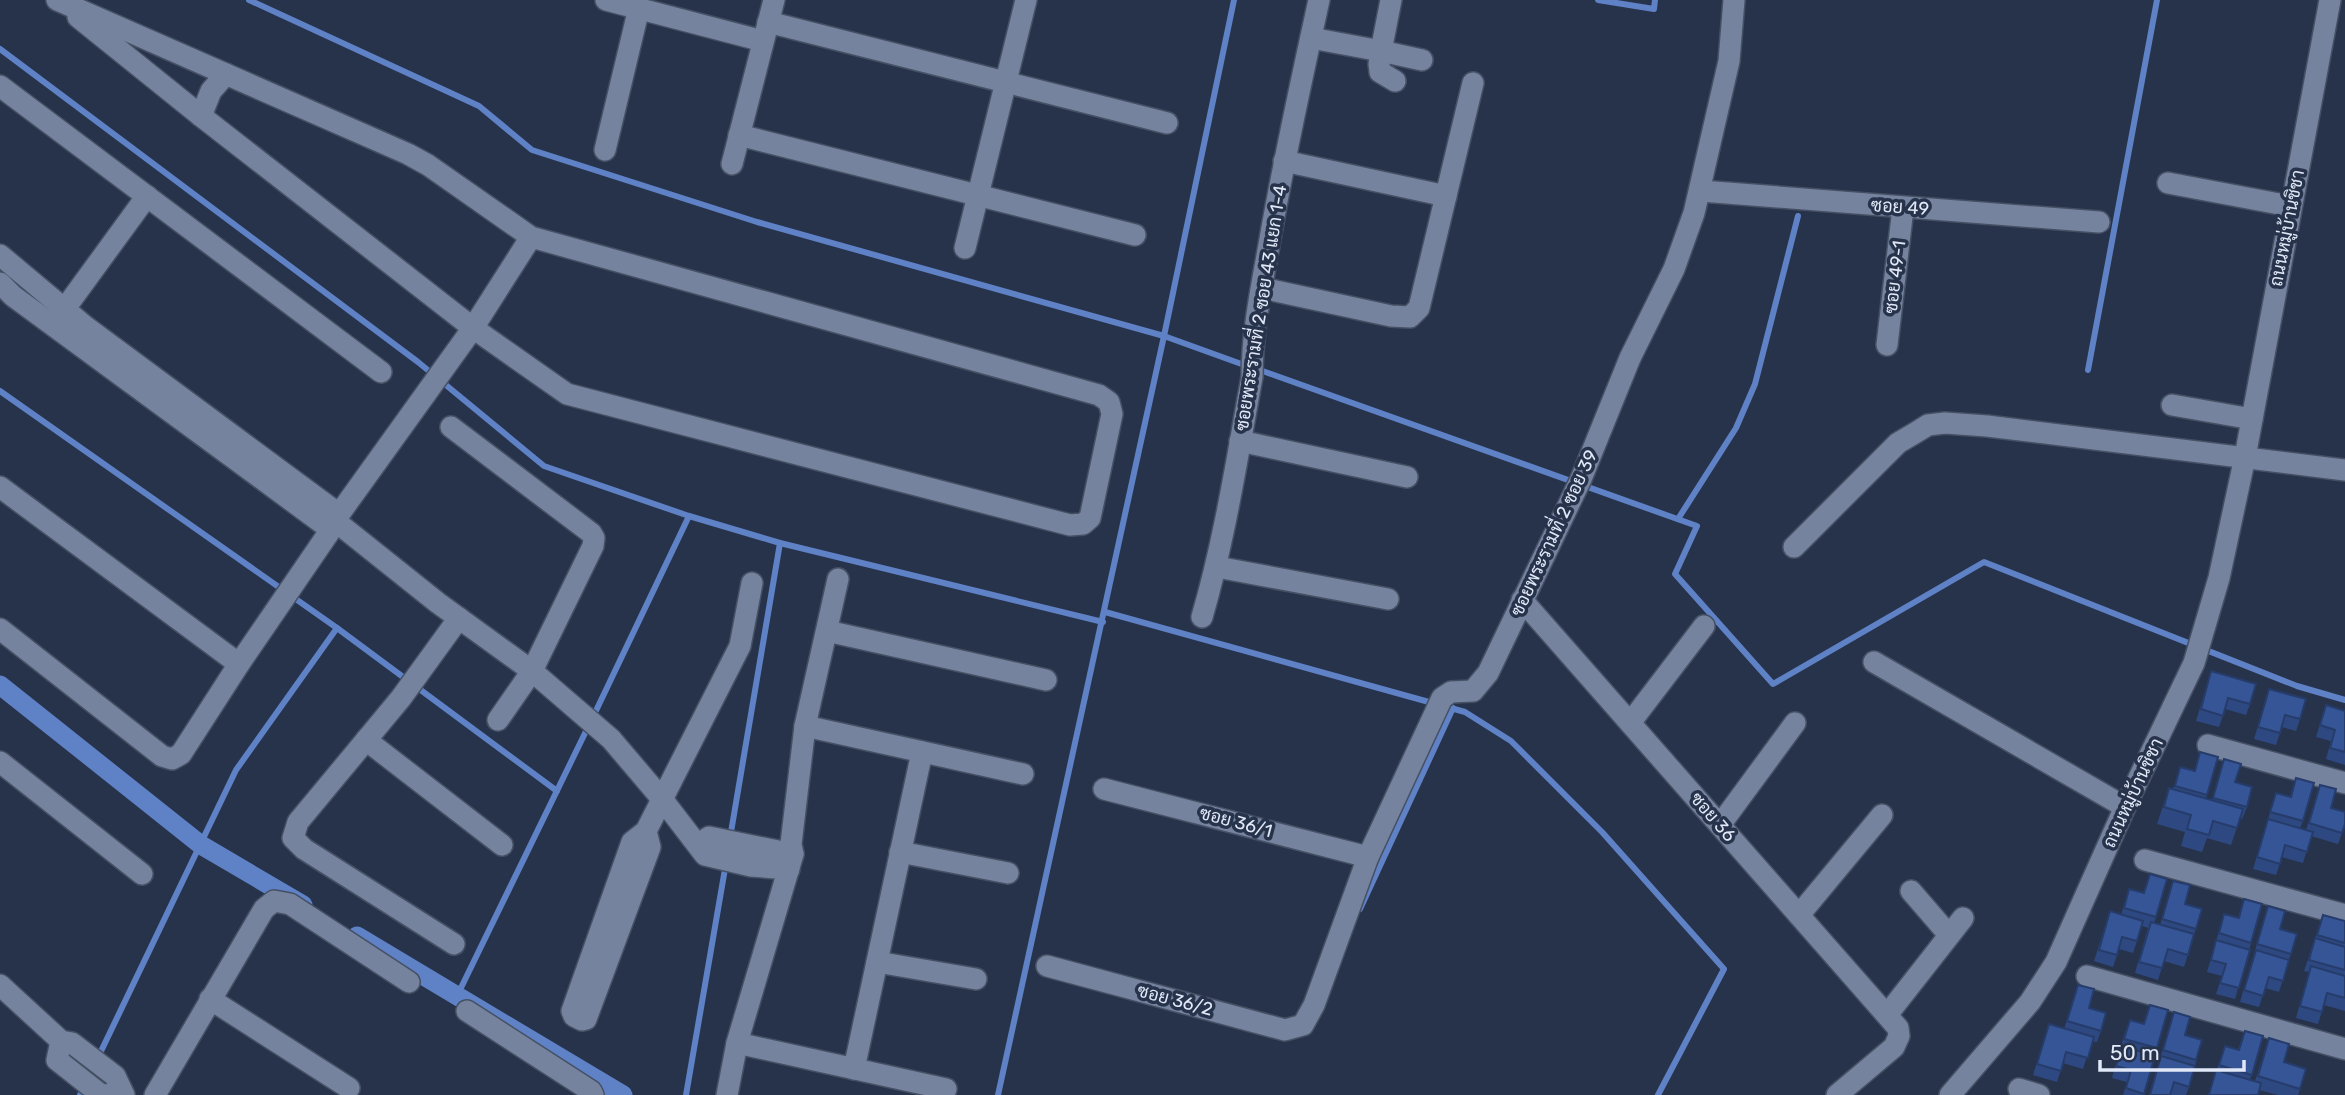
<svg xmlns="http://www.w3.org/2000/svg" width="2345" height="1095" font-family="Rubik,Sarabun,sans-serif">
<style>
.lines{fill:none;stroke-linecap:round;stroke-linejoin:round}
.stream{stroke:#5f81c6;stroke-width:6}
.canal{stroke:#5f81c6;stroke-width:19}
.street-casing{stroke:#465064;stroke-width:24}
.street{stroke:#75839f;stroke-width:21}
.wall{fill:#2e4982}
.building{fill:#365597;stroke:#263c6a;stroke-width:2}
.labels{text-anchor:middle;dominant-baseline:central;stroke-width:7;stroke-linejoin:round;paint-order:stroke}
.street-label{font-size:18px;fill:#e1e9f9;stroke:#27334b}
</style>
<rect width="100%" height="100%" fill="#27334b"/>
<g class="lines">
<g class="stream">
<path d="M249,0L479,106L532,150L757,222L1164,336L1247,366"/>
<path d="M1598,0L1654,9L1655,0"/>
<path d="M0,49L418,362L544,466L689,516L780,543L1103,622"/>
<path d="M1257,369L1697,526L1675,574L1773,684L1984,562L2297,686L2345,700"/>
<path d="M2088,370L2157,0"/>
<path d="M0,391L337,628"/>
<path d="M1678,519L1736,428L1755,384L1798,216"/>
<path d="M1105,612L1465,712L1511,741L1602,832L1724,969L1658,1095"/>
<path d="M593,717L689,516"/>
<path d="M730,838L780,543"/>
<path d="M1360,909L1453,708"/>
<path d="M457,996L588,727"/>
<path d="M80,1095L236,770L337,628L557,791"/>
<path d="M686,1095L726,863"/>
<path d="M998,1095L1164,336L1234,0"/>
</g>
<g class="canal">
<path d="M0,685L201,845L303,905"/>
<path d="M357,936L623,1095"/>
</g>
<defs>
<g id="street">
<path d="M57,0L408,154L428,165L531,237L473,328L567,394L1070,525L1083,524L1090,518L1112,414L1109,402L1099,395L531,237"/>
<path d="M606,0L763,41"/>
<path d="M78,17L201,116L473,328L340,513"/>
<path d="M768,22L1167,123"/>
<path d="M1311,38L1381,51L1391,0"/>
<path d="M1395,81L1380,72L1379,64L1381,51L1422,60"/>
<path d="M0,86L381,372"/>
<path d="M201,116L211,91L226,74"/>
<path d="M739,135L1135,235"/>
<path d="M605,150L639,8"/>
<path d="M1284,161L1446,196"/>
<path d="M732,164L774,0"/>
<path d="M2168,183L2290,206"/>
<path d="M1701,191L2099,222"/>
<path d="M965,248L1026,0"/>
<path d="M0,255L86,327L336,512"/>
<path d="M0,283L13,296L326,526"/>
<path d="M1262,288L1391,316L1410,317L1419,308L1473,83"/>
<path d="M58,318L147,196"/>
<path d="M1887,345L1903,208"/>
<path d="M2172,405L2252,419"/>
<path d="M451,427L591,533L594,538L593,546L532,671L498,720"/>
<path d="M1240,441L1407,477"/>
<path d="M0,487L239,664"/>
<path d="M344,528L438,603L532,671L611,739L662,799L705,855L751,866L789,869"/>
<path d="M1794,547L1898,443L1915,433L1928,425L1945,423L1987,426L2345,470"/>
<path d="M1217,567L1388,599"/>
<path d="M1522,600L1898,1028L1899,1036L1894,1047L1837,1095"/>
<path d="M1202,617C1225,538 1237,458 1252,377C1252,333 1261,289 1269,245C1283,163 1301,82 1319,0"/>
<path d="M0,629L162,756L172,759L181,754L239,664L330,531"/>
<path d="M827,631L1046,680"/>
<path d="M1874,662L2125,807"/>
<path d="M1630,723L1704,626"/>
<path d="M805,726L1023,774"/>
<path d="M366,740L502,845"/>
<path d="M2208,745L2345,783"/>
<path d="M0,762L142,874"/>
<path d="M1104,789L1368,857"/>
<path d="M1720,825L1795,723"/>
<path d="M646,831L650,847L586,1019L582,1020L574,1016L572,1011L632,842L646,831L740,646L752,583"/>
<path d="M698,845L709,837L793,854"/>
<path d="M900,852L1008,873"/>
<path d="M2145,860L2345,915"/>
<path d="M1911,891L1949,935"/>
<path d="M1799,915L1882,815"/>
<path d="M454,944L304,849L293,838L298,822L401,698L459,618"/>
<path d="M877,962L976,979"/>
<path d="M1047,966L1285,1030L1303,1025L1314,1005L1368,857L1442,698L1451,692L1473,691L1488,673L1581,479L1630,358L1674,269L1694,213L1729,61L1734,0"/>
<path d="M2087,976L2345,1049"/>
<path d="M0,985L61,1041L72,1043L115,1076L124,1095"/>
<path d="M210,999L349,1088"/>
<path d="M467,1011L591,1091L593,1095"/>
<path d="M1887,1015L1963,918"/>
<path d="M61,1041L57,1060L100,1094L107,1095"/>
<path d="M737,1043L946,1089"/>
<path d="M854,1069L922,752"/>
<path d="M2019,1089L2039,1095"/>
<path d="M155,1095L264,909L274,901L290,904L409,982"/>
<path d="M727,1095L737,1043L793,854L791,844L805,726L838,579"/>
<path d="M1950,1095L2030,1002L2056,962L2125,807L2194,663L2219,578L2245,457L2330,0"/>
</g>
</defs>
<use href="#street" class="street-casing"/>
<use href="#street" class="street"/>
</g>
<g class="wall">
<path d="M2211,671L2250,704L2246,715L2225,709L2219,727L2196,721Z"/>
<path d="M2269,689L2300,719L2296,731L2282,727L2276,745L2254,739Z"/>
<path d="M2326,705L2345,711V765L2326,759L2331,741L2316,737Z"/>
<path d="M2200,752L2218,757L2206,798L2212,800L2224,759L2247,807L2242,819L2240,818L2231,845L2207,838L2202,852L2181,846L2185,832L2157,824L2169,788L2173,789L2180,767L2194,771Z"/>
<path d="M2296,778L2303,821L2300,828L2306,830L2320,785L2342,833L2338,844L2311,836L2303,863L2282,857L2276,875L2253,869L2276,793L2290,797Z"/>
<path d="M2150,874L2156,917L2154,923L2160,925L2173,881L2185,904L2202,909L2184,967L2164,961L2158,980L2135,973L2148,928L2142,926L2133,953L2119,949L2113,967L2094,961L2110,911L2121,915L2129,889L2143,893Z"/>
<path d="M2244,899L2251,943L2235,999L2216,994L2222,976L2207,972L2224,914L2238,918Z"/>
<path d="M2268,906L2280,929L2297,934L2279,992L2265,988L2259,1007L2240,1002Z"/>
<path d="M2323,915L2345,921V1011L2324,1005L2318,1024L2296,1018L2309,972L2304,971Z"/>
<path d="M2078,985L2101,1031L2097,1042L2092,1041L2083,1069L2063,1063L2057,1082L2033,1075L2049,1024L2064,1029Z"/>
<path d="M2150,1005L2157,1048L2144,1095H2123L2127,1082L2112,1078L2125,1032L2130,1020L2144,1024Z"/>
<path d="M2174,1012L2185,1035L2202,1040L2189,1087L2186,1095H2149Z"/>
<path d="M2245,1031L2263,1036L2250,1079L2255,1081L2269,1038L2300,1089L2298,1095H2278L2259,1090L2258,1095H2208L2225,1046L2238,1050Z"/>
</g>
<g class="building">
<path d="M2211,671L2256,684L2250,704L2228,698L2223,716L2201,709Z"/>
<path d="M2269,689L2306,699L2300,719L2285,715L2280,733L2258,727Z"/>
<path d="M2326,705L2345,711V752L2330,748L2335,730L2320,725Z"/>
<path d="M2200,752L2218,757L2207,795L2175,786L2180,767L2195,771Z"/>
<path d="M2224,759L2241,764L2235,782L2252,787L2247,807L2213,798Z"/>
<path d="M2296,778L2314,783L2303,821L2270,812L2276,793L2291,797Z"/>
<path d="M2320,785L2336,789L2331,808L2345,812V824L2342,833L2309,823Z"/>
<path d="M2169,788L2243,809L2237,828L2213,821L2209,835L2187,829L2191,815L2164,807Z"/>
<path d="M2268,819L2313,832L2307,852L2285,845L2280,864L2257,857Z"/>
<path d="M2150,874L2167,879L2156,917L2124,908L2129,889L2144,893Z"/>
<path d="M2173,881L2190,885L2185,904L2202,909L2196,929L2162,919Z"/>
<path d="M2244,899L2262,904L2251,943L2219,933L2224,914L2239,918Z"/>
<path d="M2268,906L2285,911L2280,929L2297,934L2291,954L2257,944Z"/>
<path d="M2110,911L2143,921L2137,941L2122,937L2117,955L2099,950Z"/>
<path d="M2323,915L2345,921V943L2317,935Z"/>
<path d="M2151,922L2194,934L2188,955L2168,949L2162,968L2139,962Z"/>
<path d="M2315,938L2345,947V970L2309,960Z"/>
<path d="M2216,940L2250,950L2239,988L2220,983L2226,964L2211,960Z"/>
<path d="M2256,950L2289,960L2283,981L2269,977L2263,996L2244,990Z"/>
<path d="M2311,966L2345,976V998L2327,993L2322,1012L2300,1006Z"/>
<path d="M2078,985L2094,989L2089,1008L2106,1013L2101,1031L2067,1021Z"/>
<path d="M2150,1005L2168,1010L2157,1048L2124,1039L2130,1020L2144,1024Z"/>
<path d="M2174,1012L2190,1017L2185,1035L2202,1040L2196,1060L2163,1050Z"/>
<path d="M2049,1024L2094,1037L2088,1058L2066,1052L2061,1071L2037,1064Z"/>
<path d="M2245,1031L2263,1036L2252,1075L2219,1065L2225,1046L2239,1050Z"/>
<path d="M2269,1038L2289,1044L2284,1062L2306,1069L2300,1089L2258,1076Z"/>
<path d="M2122,1046L2155,1056L2144,1094L2126,1088L2131,1070L2116,1066Z"/>
<path d="M2161,1056L2195,1066L2189,1087L2174,1082L2170,1095H2150Z"/>
<path d="M2216,1070L2261,1083L2258,1095H2209Z"/>
</g>
<g class="labels">
<g class="street-label">
<text transform="translate(1900 207) rotate(4)">ซอย 49</text>
<text transform="translate(2287 228) rotate(-79)">ถนนหมู่บ้านชิชา</text>
<text transform="translate(1895 277) rotate(-83)">ซอย 49-1</text>
<text transform="translate(1261 308) rotate(-81)">ซอยพระรามที่ 2 ซอย 43 แยก 1-4</text>
<text transform="translate(1554 533) rotate(-65)">ซอยพระรามที่ 2 ซอย 39</text>
<text transform="translate(2133 793) rotate(-65)">ถนนหมู่บ้านชิชา</text>
<text transform="translate(1713 817) rotate(49)">ซอย 36</text>
<text transform="translate(1236 822) rotate(15)">ซอย 36/1</text>
<text transform="translate(1175 1000) rotate(15)">ซอย 36/2</text>
</g>
</g>
<path d="M2100 1060v10h144v-10" fill="none" stroke="#e1e9f9" stroke-width="3.5"/>
<text x="2110" y="1060" font-size="21" fill="#e1e9f9" stroke="#27334b" stroke-width="5" paint-order="stroke">50 m</text>
</svg>
